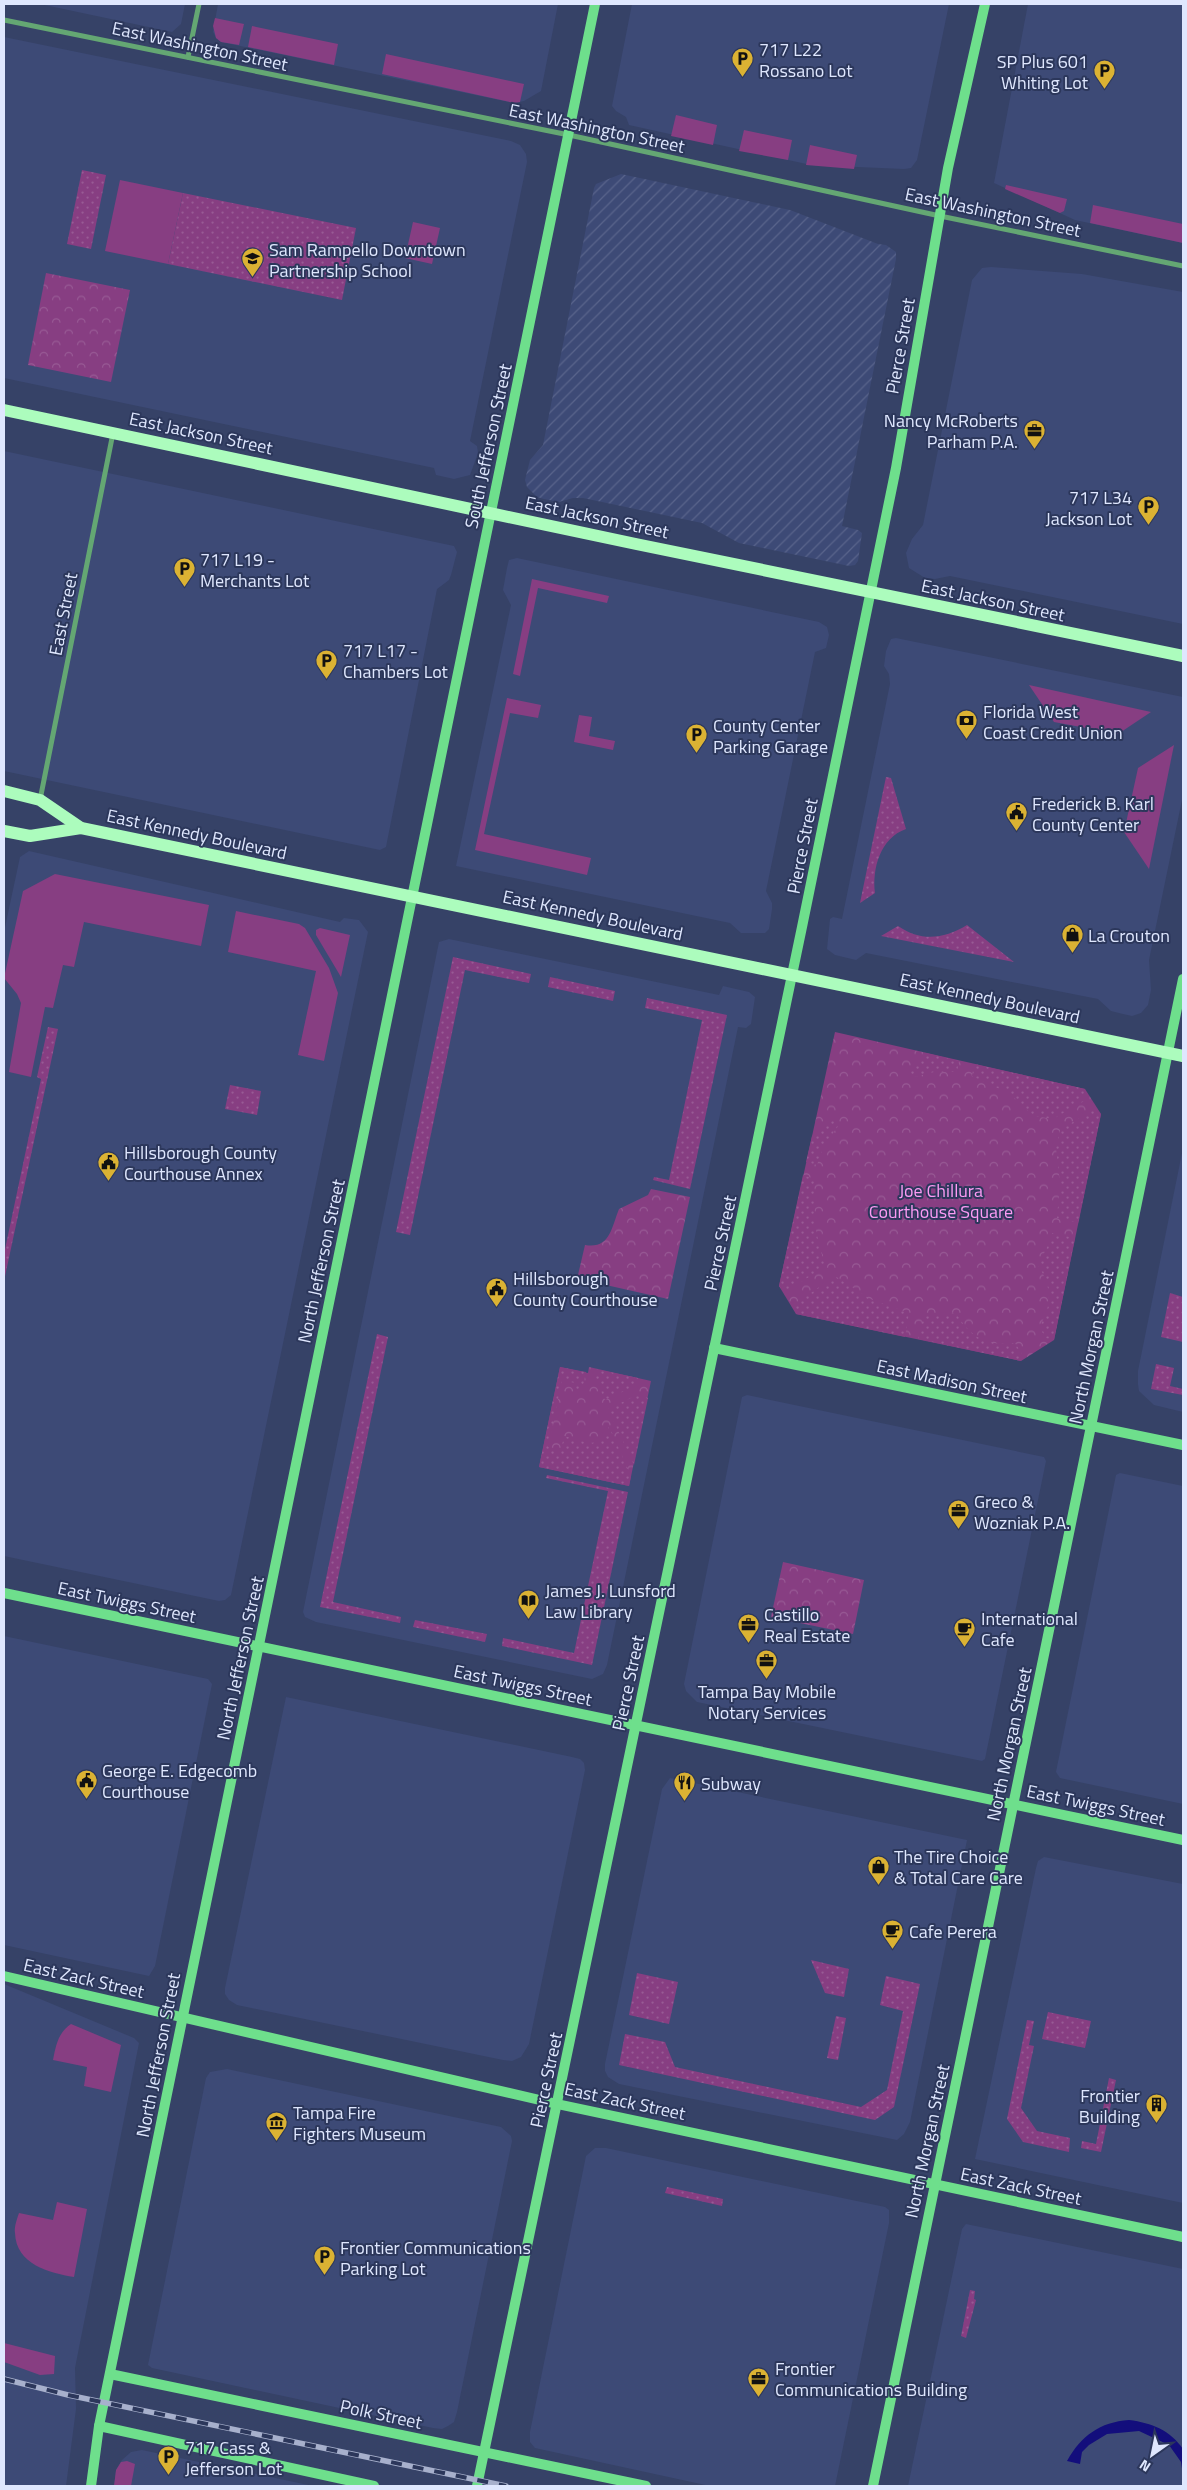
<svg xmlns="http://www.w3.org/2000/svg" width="1187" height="2490" font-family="'Titillium Web',sans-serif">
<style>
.built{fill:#3d4a76}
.industrial{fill:url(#industrial-furrows)}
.grass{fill:#873e82}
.park{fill:url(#park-crowns)}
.garden{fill:url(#garden-dots)}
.water{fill:#130e7c}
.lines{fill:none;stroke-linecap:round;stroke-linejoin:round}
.street{stroke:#64a773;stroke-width:5}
.secondary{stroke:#6edf8c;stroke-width:10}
.primary{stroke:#acfcbd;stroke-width:12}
.rail-casing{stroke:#a7b0cc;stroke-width:5.5}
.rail{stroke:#2c375b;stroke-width:4;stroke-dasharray:11;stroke-linecap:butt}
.labels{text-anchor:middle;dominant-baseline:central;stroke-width:4;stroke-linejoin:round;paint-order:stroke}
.street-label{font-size:18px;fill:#dfe7fe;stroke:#2c375b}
.poi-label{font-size:18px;fill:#dfe7fe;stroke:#2c375b;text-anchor:start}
.park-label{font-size:18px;fill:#fc9bf4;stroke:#2c375b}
</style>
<defs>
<pattern id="industrial-furrows" width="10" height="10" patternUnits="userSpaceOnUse" patternTransform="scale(1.25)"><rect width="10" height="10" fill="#3d4a76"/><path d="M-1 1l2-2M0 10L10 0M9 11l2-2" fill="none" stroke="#59648b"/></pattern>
<pattern id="park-crowns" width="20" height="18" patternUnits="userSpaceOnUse" patternTransform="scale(1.25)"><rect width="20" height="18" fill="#873e82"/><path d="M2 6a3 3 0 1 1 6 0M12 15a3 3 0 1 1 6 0" fill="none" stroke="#985a95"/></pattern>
<pattern id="garden-dots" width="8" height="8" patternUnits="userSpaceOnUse" patternTransform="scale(1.25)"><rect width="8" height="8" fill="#873e82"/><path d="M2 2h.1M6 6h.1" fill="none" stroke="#985a95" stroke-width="1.8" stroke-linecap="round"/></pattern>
</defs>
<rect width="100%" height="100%" fill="#364267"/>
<g class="built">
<path d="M40,4H185L181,24L172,32Z"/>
<path d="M218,4H558L541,91L524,101L514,103L221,42L216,38L213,32Z"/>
<path d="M632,4H949L917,160L911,168L904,169L811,165L629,125L626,117L616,111L612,106Z"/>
<path d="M1028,4H1183V243L1075,220L994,183Z"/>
<path d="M4,37L511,141L520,145L526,154L527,162L470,441L477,446L478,453L470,475L454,479L436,475L434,468L4,378Z"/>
<path d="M991,267L1082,274L1183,292V624L950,576L935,579L925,578L909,568L906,553L912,539L923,525L972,280L982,268Z"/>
<path d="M4,451L454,546L457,552L451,575L449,580L437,589L386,847L380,850L4,771Z"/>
<path d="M517,558L819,622L827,627L829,635L826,648L815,652L766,891L772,903V909L769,929L765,933H741L730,923L456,866L511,605L503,590L507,568L509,560Z"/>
<path d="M896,638L1183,697V795L1149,960L1151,990L1148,1005L1141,1013L1132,1016L1123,1014L1111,1011L1098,999L866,953L856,960L835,955L827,949L830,919L833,917L842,919L890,684L889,674L884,666L886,651L891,639Z"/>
<path d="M29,851L340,922L344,918L359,920L368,932L231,1595L225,1600L219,1601L4,1556V932L20,857Z"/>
<path d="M449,939L719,995L723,986L749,992L755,997L751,1024L746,1028L738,1027L607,1665L603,1674L592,1679L316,1622L305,1617L303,1612L439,942Z"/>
<path d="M1183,1148V1412L1154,1405L1139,1391L1138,1384V1371Z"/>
<path d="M747,1395L1044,1457L1046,1461L985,1759L982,1761L697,1702L686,1691L684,1684L742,1397Z"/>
<path d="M1120,1473L1183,1486V1804L1060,1778L1056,1772L1116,1475Z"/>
<path d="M4,1636L208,1679L212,1684L155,1966L149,1976L4,1945Z"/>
<path d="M286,1697L572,1757L580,1759L584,1763L585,1770L529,2044L521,2057L512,2061L503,2060L237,2005L229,2000L225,1994V1988Z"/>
<path d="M670,1778L967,1840L910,2122L904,2134L897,2140L619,2084L608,2077L605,2071V2064L662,1789Z"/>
<path d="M1044,1857L1183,1884V2203L975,2159L1036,1868L1038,1861Z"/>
<path d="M4,1984L134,2038L139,2043L75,2368L76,2409L66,2486H4Z"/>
<path d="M227,2069L501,2127L511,2136L512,2141L457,2412L454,2422L448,2426L442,2429L433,2428L152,2368L148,2365L206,2078L210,2072Z"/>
<path d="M595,2148H606L885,2207L889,2210V2223L835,2486H710L535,2448L530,2442V2432L586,2156Z"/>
<path d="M966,2224L1183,2269V2486H908L962,2229Z"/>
<path d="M142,2450L313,2486H114L116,2470L122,2460L131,2452Z"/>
</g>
<path class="industrial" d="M621,174L790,210L878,244L886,245L896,252V259L842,526L858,530L862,533L858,561L855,565L849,566L739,543L702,523L583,498H573L559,502L544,499L537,497L527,487L525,480L530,460L543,445L594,188L596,184Z"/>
<g class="grass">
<path d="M215,18L244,24L239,45L221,42L216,38L213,26Z"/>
<path d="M252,26L338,44L334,65L248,47Z"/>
<path d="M386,54L524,84L520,102L514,103L382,74Z"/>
<path d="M676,115L717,125L713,145L671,136Z"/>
<path d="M744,130L792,140L788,160L739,151Z"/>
<path d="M810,145L857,155L854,169L806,165Z"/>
<path d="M120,180L183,193L168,264L105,251Z"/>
<path d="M1006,185L1067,199L1064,211L1060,213L1005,189Z"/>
<path d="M1093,205L1183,224V243L1090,223Z"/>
<path d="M413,222L440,228L432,264L405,258Z"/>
<path d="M532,579L609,596L607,603L538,588L520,676L513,674Z"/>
<path d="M1029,685L1151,712L1118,734L1054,722Z"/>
<path d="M507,698L541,705L538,718L510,713L484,834L591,858L587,875L475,850Z"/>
<path d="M579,715L592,717L589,736L615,741L613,750L574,742Z"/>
<path d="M1174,745L1149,869L1124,832L1138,768Z"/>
<path d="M55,874L209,905L201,946L84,922L74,967L63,965L53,1008L45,1007L31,1077L9,1072L21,1003L17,994L4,978L23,891Z"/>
<path d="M236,911L299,924L305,928L329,968L338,993L324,1061L298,1055L316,971L228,952Z"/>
<path d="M320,928L350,935L341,977L316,935V930Z"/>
<path d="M71,2024L121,2045L111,2092L84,2086L87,2067L53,2060C56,2045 58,2033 71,2024Z"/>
<path d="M57,2202L87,2209L74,2277C49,2273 16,2264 15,2233C14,2227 17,2219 19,2213L53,2220Z"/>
<path d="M4,2343L55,2356L54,2374L40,2375L4,2362Z"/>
<path d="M127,2461L135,2464L131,2486H114L116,2470L121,2462Z"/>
</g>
<g class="park">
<path d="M46,273L130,290L111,382L28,365Z"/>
<path d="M835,1032L1085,1089L1101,1114L1054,1340L1021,1361L796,1314L779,1286Z"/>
<path d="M651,1189L690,1197L668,1299L606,1285L607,1281L578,1275L585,1245C610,1249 611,1229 619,1209L648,1195Z"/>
<path d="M560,1367L588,1373L589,1367L651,1381L629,1486L539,1467Z"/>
<path d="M783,1562L864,1580L853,1634L771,1617Z"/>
</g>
<g class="garden">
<path d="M82,170L106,175L91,249L67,244Z"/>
<path d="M183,193L356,228L342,300L168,264Z"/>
<path d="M886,777L891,778L906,829C880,838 872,869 875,893L860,903Z"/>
<path d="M967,925L1014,962L881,936L898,926C921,942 944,939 967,925Z"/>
<path d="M453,957L531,974L529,983L465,970L410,1235L396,1232Z"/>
<path d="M550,977L615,991L613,1001L548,987Z"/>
<path d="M647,998L727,1015L690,1189L653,1180L654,1177L669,1180L702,1020L645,1008Z"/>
<path d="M48,1027L58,1029L4,1281V1254L41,1079L37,1077Z"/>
<path d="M926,1053L959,1061L957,1072H934L910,1078L908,1072Z"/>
<path d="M974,1064L1085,1089L1086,1100L1053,1119L1034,1116L1010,1094L972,1076Z"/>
<path d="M230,1085L261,1091L257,1115L225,1109Z"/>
<path d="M1094,1109L1101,1114L1078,1223L1057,1218L1060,1183L1056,1148L1060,1130Z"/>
<path d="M833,1120L839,1125L824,1145L817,1165L806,1162L812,1136Z"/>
<path d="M803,1175L814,1179L815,1227L825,1267L785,1292L779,1286Z"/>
<path d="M1052,1233L1075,1238L1054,1340L1046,1338L1039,1327C1053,1305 1052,1285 1037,1264L1046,1250Z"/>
<path d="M835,1276L870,1299L909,1313L905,1337L796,1314L795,1304Z"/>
<path d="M1170,1293L1183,1297V1342L1161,1337Z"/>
<path d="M956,1313C970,1337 987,1347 1015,1343L1022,1354L1021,1361L918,1339L923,1316Z"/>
<path d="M377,1334L388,1337L333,1602L401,1617L400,1623L320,1607Z"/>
<path d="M1156,1364L1174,1368L1170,1386L1183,1389V1395L1151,1389Z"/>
<path d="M560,1367L586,1372L582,1391L574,1389L575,1383L562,1380L548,1447L561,1450L564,1436C584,1441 602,1452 609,1426L631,1476L629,1486L539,1467Z"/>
<path d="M600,1370L638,1378L639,1384L605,1400L595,1378Z"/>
<path d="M639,1394L648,1398L634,1465L608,1409Z"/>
<path d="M547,1475L628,1492L592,1665L502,1646L503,1638L574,1653L608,1491L546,1478Z"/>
<path d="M415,1620L487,1634L485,1642L413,1627Z"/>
<path d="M811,1960L849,1969L844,1997L825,1993Z"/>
<path d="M637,1973L678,1982L669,2024L629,2015Z"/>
<path d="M886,1976L920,1984L894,2107L875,2120L619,2065L625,2034L665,2042L675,2067L861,2107L887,2090L903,2011L880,2005Z"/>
<path d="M1048,2012L1091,2021L1085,2048L1042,2039Z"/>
<path d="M836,2016L846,2018L838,2060L827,2058Z"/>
<path d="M1027,2020L1034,2021L1029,2045L1034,2046L1021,2108L1037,2131L1070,2138L1069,2152L1023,2142L1007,2119Z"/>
<path d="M1109,2078L1116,2080L1101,2152L1081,2148L1082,2141L1096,2144Z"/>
<path d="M667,2187L723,2199L722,2206L665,2193Z"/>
<path d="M970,2290L975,2291L974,2299L976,2300L966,2338L961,2336Z"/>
</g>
<path class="water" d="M1129,2420C1152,2423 1170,2430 1183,2449V2475L1181,2462L1169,2445L1139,2431L1107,2434L1089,2445L1082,2452L1080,2464L1067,2461C1081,2436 1100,2422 1129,2420Z"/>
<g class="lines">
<g class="street">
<path d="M4,20L569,135L940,216L1183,266"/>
<path d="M188,57L199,4"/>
<path d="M40,800L113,433"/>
</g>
<g class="secondary">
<path d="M714,1348L1183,1445"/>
<path d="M4,1593L1183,1840"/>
<path d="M4,1976L557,2104L1183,2237"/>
<path d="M110,2374L646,2486"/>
<path d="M99,2426L374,2486"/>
<path d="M91,2486L99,2426L595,4"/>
<path d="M477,2486L802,927L896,468L948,168L985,4"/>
<path d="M873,2486L1183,979"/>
</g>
<g class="primary">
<path d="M4,410L636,544L1183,656"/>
<path d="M4,791L40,800L81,828L1183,1056"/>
<path d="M4,831L30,836L81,828"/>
</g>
<defs>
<path id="rail" d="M4,2379L68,2395L506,2486"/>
</defs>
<use href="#rail" class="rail-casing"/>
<use href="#rail" class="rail"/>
</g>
<defs>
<symbol id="parking-pin" viewBox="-11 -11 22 30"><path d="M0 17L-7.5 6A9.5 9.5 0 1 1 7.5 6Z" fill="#dbb233" stroke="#2c375b"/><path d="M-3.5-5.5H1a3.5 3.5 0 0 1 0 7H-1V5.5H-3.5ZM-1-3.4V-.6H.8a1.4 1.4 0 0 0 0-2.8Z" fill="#111"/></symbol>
<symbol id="school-pin" viewBox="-11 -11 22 30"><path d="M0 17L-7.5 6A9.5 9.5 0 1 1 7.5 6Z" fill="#dbb233" stroke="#2c375b"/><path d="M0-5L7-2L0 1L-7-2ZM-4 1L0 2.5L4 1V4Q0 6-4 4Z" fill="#111"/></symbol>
<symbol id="office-pin" viewBox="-11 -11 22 30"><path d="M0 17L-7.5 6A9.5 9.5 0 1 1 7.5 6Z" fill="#dbb233" stroke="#2c375b"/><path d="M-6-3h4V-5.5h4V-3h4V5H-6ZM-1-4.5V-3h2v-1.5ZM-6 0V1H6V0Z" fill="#111"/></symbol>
<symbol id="bank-pin" viewBox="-11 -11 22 30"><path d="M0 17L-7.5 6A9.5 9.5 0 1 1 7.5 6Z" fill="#dbb233" stroke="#2c375b"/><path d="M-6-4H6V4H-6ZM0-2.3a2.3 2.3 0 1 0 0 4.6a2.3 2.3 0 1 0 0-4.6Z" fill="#111"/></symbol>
<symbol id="civic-pin" viewBox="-11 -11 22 30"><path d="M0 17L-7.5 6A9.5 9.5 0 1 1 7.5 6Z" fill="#dbb233" stroke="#2c375b"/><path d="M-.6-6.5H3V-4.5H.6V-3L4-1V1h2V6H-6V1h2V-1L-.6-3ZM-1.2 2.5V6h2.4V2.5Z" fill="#111"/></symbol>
<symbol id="shop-pin" viewBox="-11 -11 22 30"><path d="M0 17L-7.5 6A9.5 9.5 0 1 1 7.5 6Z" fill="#dbb233" stroke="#2c375b"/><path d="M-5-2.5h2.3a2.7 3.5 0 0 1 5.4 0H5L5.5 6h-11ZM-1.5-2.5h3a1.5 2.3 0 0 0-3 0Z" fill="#111"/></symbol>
<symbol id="library-pin" viewBox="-11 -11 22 30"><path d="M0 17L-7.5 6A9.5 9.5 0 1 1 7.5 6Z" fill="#dbb233" stroke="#2c375b"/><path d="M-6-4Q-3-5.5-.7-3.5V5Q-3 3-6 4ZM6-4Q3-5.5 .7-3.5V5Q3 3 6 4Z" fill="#111"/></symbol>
<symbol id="cafe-pin" viewBox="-11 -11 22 30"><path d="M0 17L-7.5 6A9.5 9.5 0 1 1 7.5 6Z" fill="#dbb233" stroke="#2c375b"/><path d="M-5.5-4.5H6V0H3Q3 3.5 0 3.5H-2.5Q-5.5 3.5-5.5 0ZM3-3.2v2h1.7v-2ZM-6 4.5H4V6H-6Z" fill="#111"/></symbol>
<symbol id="restaurant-pin" viewBox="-11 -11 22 30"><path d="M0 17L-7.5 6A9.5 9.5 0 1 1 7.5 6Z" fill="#dbb233" stroke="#2c375b"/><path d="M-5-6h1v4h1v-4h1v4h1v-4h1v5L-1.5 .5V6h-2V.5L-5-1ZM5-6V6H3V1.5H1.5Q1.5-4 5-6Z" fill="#111"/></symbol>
<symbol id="building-pin" viewBox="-11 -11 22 30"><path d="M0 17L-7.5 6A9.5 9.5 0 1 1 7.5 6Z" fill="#dbb233" stroke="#2c375b"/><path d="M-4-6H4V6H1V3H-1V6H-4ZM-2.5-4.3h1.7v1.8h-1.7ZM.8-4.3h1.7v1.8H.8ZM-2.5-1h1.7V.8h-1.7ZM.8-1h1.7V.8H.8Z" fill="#111"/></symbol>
<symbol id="museum-pin" viewBox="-11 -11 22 30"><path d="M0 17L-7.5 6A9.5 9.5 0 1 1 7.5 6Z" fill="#dbb233" stroke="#2c375b"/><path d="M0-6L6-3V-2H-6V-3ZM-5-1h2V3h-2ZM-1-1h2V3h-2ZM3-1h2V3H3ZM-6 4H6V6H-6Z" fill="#111"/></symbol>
</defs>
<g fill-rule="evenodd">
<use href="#parking-pin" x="730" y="46" width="25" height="34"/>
<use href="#parking-pin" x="1092" y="58" width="25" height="34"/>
<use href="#school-pin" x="240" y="246" width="25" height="34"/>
<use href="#office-pin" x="1022" y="418" width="25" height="34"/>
<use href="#parking-pin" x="1136" y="494" width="25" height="34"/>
<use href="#parking-pin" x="172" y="556" width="25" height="34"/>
<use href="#parking-pin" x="314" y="648" width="25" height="34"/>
<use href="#bank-pin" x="954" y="708" width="25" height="34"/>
<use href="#parking-pin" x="684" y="722" width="25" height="34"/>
<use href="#civic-pin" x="1004" y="800" width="25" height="34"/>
<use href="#shop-pin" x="1060" y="922" width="25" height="34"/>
<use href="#civic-pin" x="96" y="1150" width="25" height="34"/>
<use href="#civic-pin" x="484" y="1276" width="25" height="34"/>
<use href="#office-pin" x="946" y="1498" width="25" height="34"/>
<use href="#library-pin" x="516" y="1588" width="25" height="34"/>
<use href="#office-pin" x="736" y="1612" width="25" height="34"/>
<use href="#cafe-pin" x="952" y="1616" width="25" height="34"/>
<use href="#office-pin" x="754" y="1648" width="25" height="34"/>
<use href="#civic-pin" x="74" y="1768" width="25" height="34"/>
<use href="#restaurant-pin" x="672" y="1770" width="25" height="34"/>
<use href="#shop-pin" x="866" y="1854" width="25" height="34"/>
<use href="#cafe-pin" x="880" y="1918" width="25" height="34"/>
<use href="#building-pin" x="1144" y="2092" width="25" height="34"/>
<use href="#museum-pin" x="264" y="2110" width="25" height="34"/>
<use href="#parking-pin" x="312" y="2244" width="25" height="34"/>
<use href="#office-pin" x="746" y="2366" width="25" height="34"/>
<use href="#parking-pin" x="156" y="2444" width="25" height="34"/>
</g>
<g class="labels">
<g class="street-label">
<text transform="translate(200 46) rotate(12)">East Washington Street</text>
<text transform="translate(597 128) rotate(12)">East Washington Street</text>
<text transform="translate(993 212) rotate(12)">East Washington Street</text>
<text transform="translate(900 346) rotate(-80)">Pierce Street</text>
<text transform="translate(201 433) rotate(12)">East Jackson Street</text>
<text transform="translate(488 446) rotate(-78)">South Jefferson Street</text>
<text transform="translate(597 517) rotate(12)">East Jackson Street</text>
<text transform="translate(993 600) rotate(12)">East Jackson Street</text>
<text transform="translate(63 614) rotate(-79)">East Street</text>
<text transform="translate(197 834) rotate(12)">East Kennedy Boulevard</text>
<text transform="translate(802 846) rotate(-79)">Pierce Street</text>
<text transform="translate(593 915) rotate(12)">East Kennedy Boulevard</text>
<text transform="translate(990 998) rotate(12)">East Kennedy Boulevard</text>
<text transform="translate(720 1243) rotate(-78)">Pierce Street</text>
<text transform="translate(321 1261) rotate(-78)">North Jefferson Street</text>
<text transform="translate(1091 1347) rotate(-78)">North Morgan Street</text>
<text transform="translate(952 1381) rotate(12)">East Madison Street</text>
<text transform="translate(127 1602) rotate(12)">East Twiggs Street</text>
<text transform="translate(240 1658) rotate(-78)">North Jefferson Street</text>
<text transform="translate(628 1683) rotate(-78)">Pierce Street</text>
<text transform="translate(523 1685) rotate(12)">East Twiggs Street</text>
<text transform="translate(1009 1744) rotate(-78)">North Morgan Street</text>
<text transform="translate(1096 1805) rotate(12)">East Twiggs Street</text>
<text transform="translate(84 1978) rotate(13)">East Zack Street</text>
<text transform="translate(158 2055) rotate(-79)">North Jefferson Street</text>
<text transform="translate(546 2080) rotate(-78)">Pierce Street</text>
<text transform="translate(625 2101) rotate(12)">East Zack Street</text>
<text transform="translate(927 2141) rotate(-78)">North Morgan Street</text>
<text transform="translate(1021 2186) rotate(12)">East Zack Street</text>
<text transform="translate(381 2414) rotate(12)">Polk Street</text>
</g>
<g class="poi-label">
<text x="759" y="49">717 L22<tspan x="759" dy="21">Rossano Lot</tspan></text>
<text x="1088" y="61" text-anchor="end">SP Plus 601<tspan x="1088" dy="21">Whiting Lot</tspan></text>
<text x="269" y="249">Sam Rampello Downtown<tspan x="269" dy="21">Partnership School</tspan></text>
<text x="1018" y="420" text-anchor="end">Nancy McRoberts<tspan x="1018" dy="21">Parham P.A.</tspan></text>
<text x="1132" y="497" text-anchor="end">717 L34<tspan x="1132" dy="21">Jackson Lot</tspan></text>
<text x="200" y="559">717 L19 -<tspan x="200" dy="21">Merchants Lot</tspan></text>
<text x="343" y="650">717 L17 -<tspan x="343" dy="21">Chambers Lot</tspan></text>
<text x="983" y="711">Florida West<tspan x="983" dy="21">Coast Credit Union</tspan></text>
<text x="713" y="725">County Center<tspan x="713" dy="21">Parking Garage</tspan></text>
<text x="1032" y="803">Frederick B. Karl<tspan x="1032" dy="21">County Center</tspan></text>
<text x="1088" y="935">La Crouton</text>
<text x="124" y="1152">Hillsborough County<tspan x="124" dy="21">Courthouse Annex</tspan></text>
<text x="513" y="1278">Hillsborough<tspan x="513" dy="21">County Courthouse</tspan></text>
<text x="974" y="1501">Greco &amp;<tspan x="974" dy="21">Wozniak P.A.</tspan></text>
<text x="545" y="1590">James J. Lunsford<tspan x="545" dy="21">Law Library</tspan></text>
<text x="764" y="1614">Castillo<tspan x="764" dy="21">Real Estate</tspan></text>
<text x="981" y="1618">International<tspan x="981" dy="21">Cafe</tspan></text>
<text x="767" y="1691" text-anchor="middle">Tampa Bay Mobile<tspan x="767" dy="21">Notary Services</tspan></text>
<text x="102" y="1770">George E. Edgecomb<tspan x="102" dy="21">Courthouse</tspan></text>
<text x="701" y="1783">Subway</text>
<text x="894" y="1856">The Tire Choice<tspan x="894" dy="21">&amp; Total Care Care</tspan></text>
<text x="909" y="1931">Cafe Perera</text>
<text x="1140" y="2095" text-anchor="end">Frontier<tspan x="1140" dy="21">Building</tspan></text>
<text x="293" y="2112">Tampa Fire<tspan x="293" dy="21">Fighters Museum</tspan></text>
<text x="340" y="2247">Frontier Communications<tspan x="340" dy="21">Parking Lot</tspan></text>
<text x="775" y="2368">Frontier<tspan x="775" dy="21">Communications Building</tspan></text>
<text x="185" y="2447">717 Cass &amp;<tspan x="185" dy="21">Jefferson Lot</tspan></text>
</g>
<g class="park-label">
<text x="941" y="1190">Joe Chillura<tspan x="941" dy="21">Courthouse Square</tspan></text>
</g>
</g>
<rect width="1187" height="2490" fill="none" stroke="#dfe7fe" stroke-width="10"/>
<g transform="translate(1152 2455) rotate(213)" stroke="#2c375b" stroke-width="4" paint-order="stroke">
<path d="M0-4L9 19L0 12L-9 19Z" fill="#dfe7fe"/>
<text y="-8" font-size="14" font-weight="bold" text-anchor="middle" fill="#dfe7fe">N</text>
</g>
</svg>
